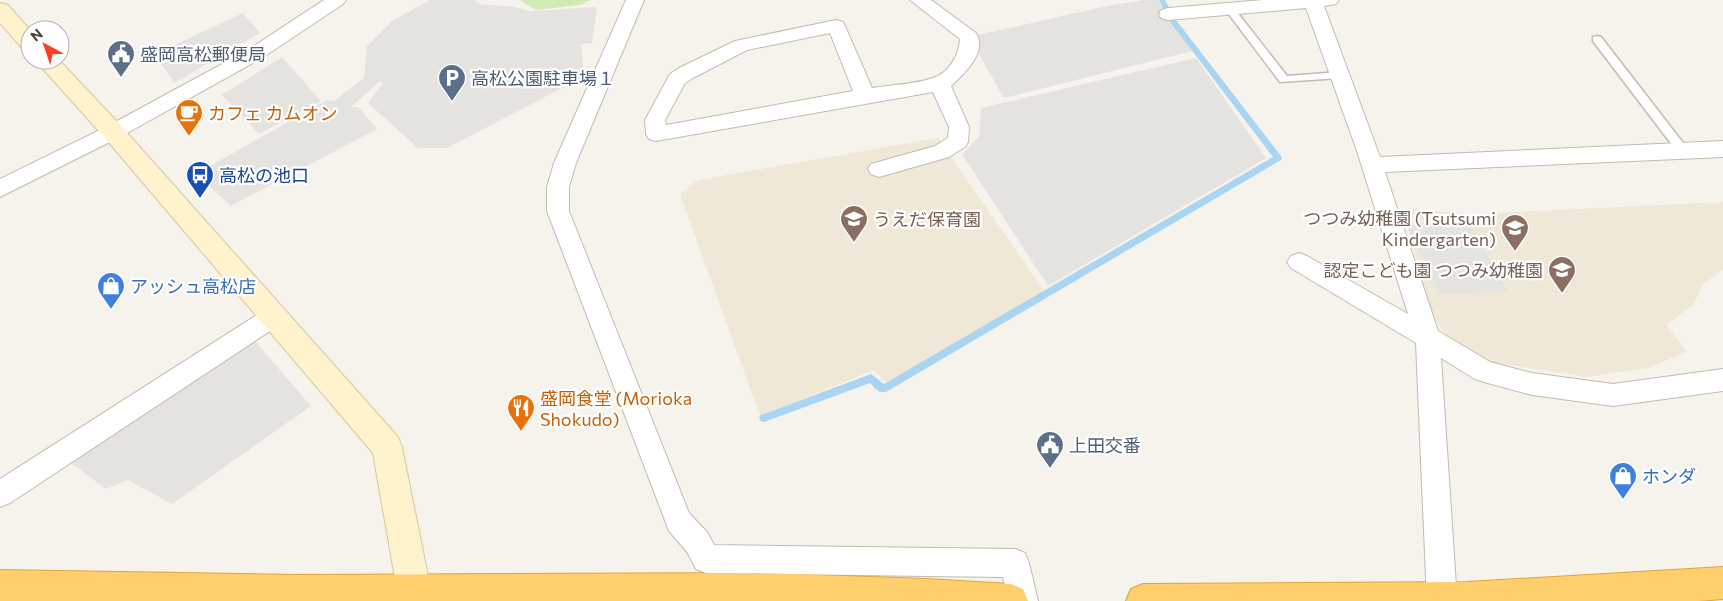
<svg xmlns="http://www.w3.org/2000/svg" width="1723" height="601" font-family="Commissioner,'Noto Sans JP',sans-serif">
<style>
.education{fill:#efe8d6}
.green{fill:#d2eab5}
.parking{fill:#e5e3e0}
.lines{fill:none;stroke-linecap:round;stroke-linejoin:round}
.stream{fill:#a9d4f2;fill-rule:evenodd}
.lane-casing{stroke:#c2bbae;stroke-width:3}
.street-casing{stroke:#c2bbae;stroke-width:2}
.secondary-casing{stroke:#d6c79b;stroke-width:2}
.highway-casing{stroke:#e0a43c;stroke-width:2}
.lane{fill:#fff;fill-rule:evenodd}
.street{fill:#fff;fill-rule:evenodd}
.secondary{fill:#fff3cd;fill-rule:evenodd}
.highway{fill:#ffcf6e;fill-rule:evenodd}
.labels{text-anchor:middle;dominant-baseline:central;stroke-width:4.5;stroke-linejoin:round;paint-order:stroke}
.service-label{font-size:18px;fill:#4e5e75;stroke:#fff;text-anchor:start}
.food-label{font-size:18px;fill:#c56008;stroke:#fff;text-anchor:start}
.transit-label{font-size:18px;fill:#164399;stroke:#fff;text-anchor:start}
.education-label{font-size:18px;fill:#785e54;stroke:#fff;text-anchor:end}
.shop-label{font-size:18px;fill:#366cbe;stroke:#fff;text-anchor:start}
</style>
<rect width="100%" height="100%" fill="#f6f3ec"/>
<g class="education">
<path d="M938,138L1044,291L887,383L874,370L760,416L680,194L698,180Z"/>
<path d="M1723,202V270L1703,284L1694,304L1666,325L1687,352L1648,368L1587,377L1490,362L1446,335L1430,311L1403,208L1471,214Z"/>
</g>
<path class="green" d="M520,0H591L580,5L536,10Z"/>
<g class="parking">
<path d="M430,0H474L480,4L515,7L530,11L597,7L592,43L581,44L583,66L576,77L564,87L447,148H418L368,103L383,83L380,81L350,108L358,107L377,129L231,206L196,174L327,100L334,101L364,78L367,46L392,21Z"/>
<path d="M1145,0H1159L1192,51L1004,98L969,37L1107,6Z"/>
<path d="M243,13L260,33L174,83L155,54Z"/>
<path d="M282,57L321,101L259,134L222,95Z"/>
<path d="M1196,58L1266,158L1048,286L962,154L979,137L981,108Z"/>
<path d="M1470,224L1508,292L1440,294L1407,226Z"/>
<path d="M252,338L311,406L172,504L128,480L106,489L68,461Z"/>
</g>
<g class="lines">
<path class="stream" d="M1159,0H1165L1176,20L1281,156L1282,158L1281,160L886,392C879,394 874,387 870,383L764,422L761,421L759,418L761,415L871,374L884,384L1273,157L1171,23Z"/>
<defs>
<g id="lane">
<path d="M1230,6L1233,7L1287,76L1340,72L1345,75L1340,78L1280,82L1225,9Z"/>
<path d="M1597,36L1601,37L1687,148L1689,151L1687,154H1679L1593,41V37Z"/>
</g>
<g id="street">
<path d="M324,0H346L343,4L262,58L120,137L0,197V179L106,127L248,50Z"/>
<path d="M626,0H644L576,163L569,187V211L689,513L707,532L714,545L1015,549L1025,553L1029,563L1038,601H1008L1003,577L706,573L696,569L687,552L669,531L547,211V187L554,163Z"/>
<path d="M910,0H931L976,33C988,52 964,74 951,86L969,127L968,142L965,147L949,157L879,177L871,174L868,169L871,164L935,146L948,138L949,127L933,92L656,141L649,139L646,134L645,120L670,74L679,68L735,41L836,20L843,22L845,26L872,88C890,85 916,84 933,78C949,73 959,55 960,39ZM830,33L853,91L666,125L665,120L685,83L693,78L747,50Z"/>
<path d="M1263,0H1339L1336,4L1324,6L1380,157L1723,141V157L1385,172L1438,331L1490,362L1532,373L1613,384L1723,369V391L1613,406L1532,395L1484,382L1475,379L1441,358L1457,601H1427L1416,343L1291,268L1287,262L1291,256L1299,253L1307,256L1408,314L1357,151L1306,8L1168,20L1161,18L1159,14L1161,10L1168,8Z"/>
<path d="M274,306L282,309L286,316L282,323L10,503L0,507V479L266,309Z"/>
</g>
<g id="secondary">
<path d="M0,3L8,5L30,30V50L22,48L0,23Z"/>
<path d="M35,60H59L121,126L398,437L402,447L433,601H399L373,453L105,138Z"/>
</g>
<g id="highway">
<path d="M1723,567V599L1699,601H1126L1131,589L1143,584L1467,582Z"/>
<path d="M0,570L298,575L759,573L927,579L1011,584L1023,589L1028,601H0Z"/>
</g>
</defs>
<use href="#lane" class="lane-casing"/>
<use href="#street" class="street-casing"/>
<use href="#secondary" class="secondary-casing"/>
<use href="#highway" class="highway-casing"/>
<use href="#lane" class="lane"/>
<use href="#street" class="street"/>
<use href="#secondary" class="secondary"/>
<use href="#highway" class="highway"/>
</g>
<defs>
<symbol id="civic-pin" viewBox="-11 -11 22 30"><path d="M0 17L-7.5 6A9.5 9.5 0 1 1 7.5 6Z" fill="#5c6f8a" stroke="#fff"/><path d="M-.6-6.5H3V-4.5H.6V-3L4-1V1h2V6H-6V1h2V-1L-.6-3ZM-1.2 2.5V6h2.4V2.5Z" fill="#fff"/></symbol>
<symbol id="parking-pin" viewBox="-11 -11 22 30"><path d="M0 17L-7.5 6A9.5 9.5 0 1 1 7.5 6Z" fill="#5c6f8a" stroke="#fff"/><path d="M-3.5-5.5H1a3.5 3.5 0 0 1 0 7H-1V5.5H-3.5ZM-1-3.4V-.6H.8a1.4 1.4 0 0 0 0-2.8Z" fill="#fff"/></symbol>
<symbol id="cafe-pin" viewBox="-11 -11 22 30"><path d="M0 17L-7.5 6A9.5 9.5 0 1 1 7.5 6Z" fill="#e8710a" stroke="#fff"/><path d="M-5.5-4.5H6V0H3Q3 3.5 0 3.5H-2.5Q-5.5 3.5-5.5 0ZM3-3.2v2h1.7v-2ZM-6 4.5H4V6H-6Z" fill="#fff"/></symbol>
<symbol id="bus-pin" viewBox="-11 -11 22 30"><path d="M0 17L-7.5 6A9.5 9.5 0 1 1 7.5 6Z" fill="#1a4fb4" stroke="#fff"/><path d="M-5-6H5V4H4V6H2V4H-2V6H-4V4H-5ZM-3.5-4V0h7V-4ZM-3.5 1.2v1.5H-2V1.2ZM2 1.2v1.5H3.5V1.2Z" fill="#fff"/></symbol>
<symbol id="school-pin" viewBox="-11 -11 22 30"><path d="M0 17L-7.5 6A9.5 9.5 0 1 1 7.5 6Z" fill="#8d6e63" stroke="#fff"/><path d="M0-5L7-2L0 1L-7-2ZM-4 1L0 2.5L4 1V4Q0 6-4 4Z" fill="#fff"/></symbol>
<symbol id="shop-pin" viewBox="-11 -11 22 30"><path d="M0 17L-7.5 6A9.5 9.5 0 1 1 7.5 6Z" fill="#3f7fe0" stroke="#fff"/><path d="M-5-2.5h2.3a2.7 3.5 0 0 1 5.4 0H5L5.5 6h-11ZM-1.5-2.5h3a1.5 2.3 0 0 0-3 0Z" fill="#fff"/></symbol>
<symbol id="restaurant-pin" viewBox="-11 -11 22 30"><path d="M0 17L-7.5 6A9.5 9.5 0 1 1 7.5 6Z" fill="#e8710a" stroke="#fff"/><path d="M-5-6h1v4h1v-4h1v4h1v-4h1v5L-1.5 .5V6h-2V.5L-5-1ZM5-6V6H3V1.5H1.5Q1.5-4 5-6Z" fill="#fff"/></symbol>
</defs>
<g fill-rule="evenodd">
<use href="#civic-pin" x="105" y="38" width="32" height="43"/>
<use href="#parking-pin" x="436" y="62" width="32" height="43"/>
<use href="#cafe-pin" x="173" y="97" width="32" height="43"/>
<use href="#bus-pin" x="184" y="159" width="32" height="43"/>
<use href="#school-pin" x="838" y="203" width="32" height="43"/>
<use href="#school-pin" x="1499" y="212" width="32" height="43"/>
<use href="#school-pin" x="1546" y="254" width="32" height="43"/>
<use href="#shop-pin" x="95" y="270" width="32" height="43"/>
<use href="#restaurant-pin" x="505" y="392" width="32" height="43"/>
<use href="#civic-pin" x="1034" y="429" width="32" height="43"/>
<use href="#shop-pin" x="1607" y="460" width="32" height="43"/>
</g>
<g class="labels">
<g class="service-label">
<text x="140" y="54">盛岡高松郵便局</text>
<text x="471" y="78">高松公園駐車場１</text>
<text x="1069" y="445">上田交番</text>
</g>
<g class="food-label">
<text x="208" y="113">カフェ カムオン</text>
<text x="540" y="398">盛岡食堂 (Morioka<tspan x="540" dy="21">Shokudo)</tspan></text>
</g>
<g class="transit-label">
<text x="219" y="175">高松の池口</text>
</g>
<g class="education-label">
<text x="1496" y="218">つつみ幼稚園 (Tsutsumi<tspan x="1496" dy="21">Kindergarten)</tspan></text>
<text x="873" y="219" text-anchor="start">うえだ保育園</text>
<text x="1543" y="270">認定こども園 つつみ幼稚園</text>
</g>
<g class="shop-label">
<text x="130" y="286">アッシュ高松店</text>
<text x="1642" y="476">ホンダ</text>
</g>
</g>
<g transform="translate(45 45) rotate(320)"><circle r="24" fill="#ffffff" stroke="#b7b4b0"/>
<path d="M0-4L9 19L0 12L-9 19Z" fill="#fc3f1d"/>
<text y="-8" font-size="14" font-weight="bold" text-anchor="middle" fill="#4b4439">N</text>
</g>
</svg>
